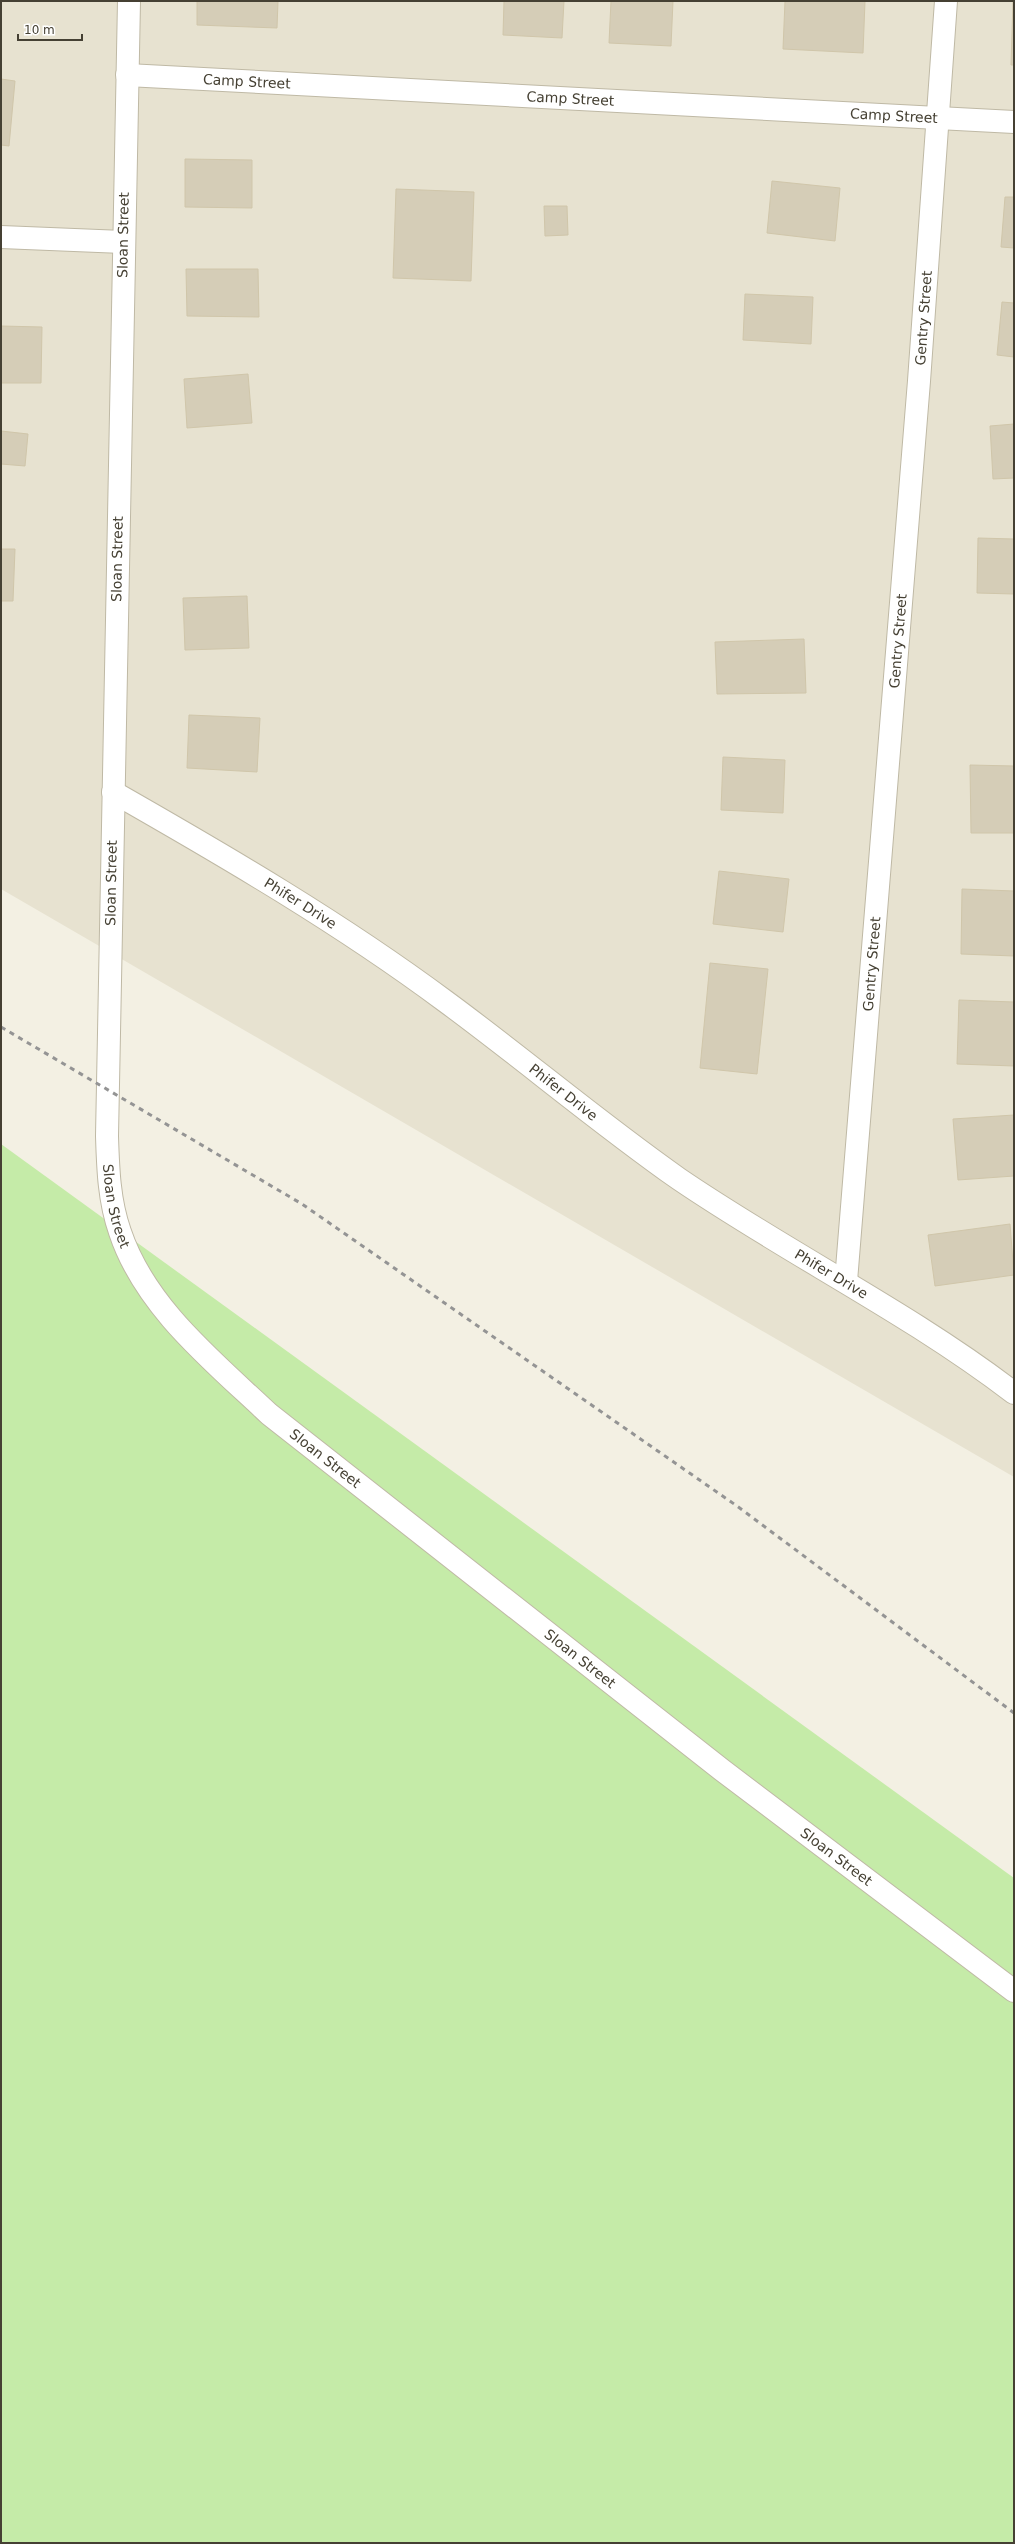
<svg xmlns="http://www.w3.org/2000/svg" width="1015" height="2544" font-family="'DejaVu Sans',sans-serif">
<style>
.residential{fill:#e7e2d0}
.green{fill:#c5eba8}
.building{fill:#d5cdb7;stroke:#d0c6aa}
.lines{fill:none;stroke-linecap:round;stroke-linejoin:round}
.minor-casing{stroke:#bfb9a5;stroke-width:24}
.minor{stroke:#fff;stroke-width:22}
.rail{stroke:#949494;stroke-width:3;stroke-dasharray:5 5;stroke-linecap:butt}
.labels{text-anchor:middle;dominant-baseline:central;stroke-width:3;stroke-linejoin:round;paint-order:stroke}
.street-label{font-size:14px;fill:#454033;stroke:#fff}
</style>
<rect width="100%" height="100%" fill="#f3f0e3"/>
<path class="residential" d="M1,1H1014V1477L1,889Z"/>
<path class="green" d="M1,1144L1014,1878V2543H1Z"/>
<g class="building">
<path d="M197,1H278L277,28L197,25Z"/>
<path d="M504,1H564L562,38L503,35Z"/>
<path d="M611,1H673L671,46L609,43Z"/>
<path d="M785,1H865L863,53L783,49Z"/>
<path d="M1013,1H1014V65H1011Z"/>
<path d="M1,79L15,81L9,146L1,145Z"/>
<path d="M185,159L252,160V208L185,207Z"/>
<path d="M772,181L840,188L835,241L767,233Z"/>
<path d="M396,189L474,192L471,281L393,278Z"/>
<path d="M1005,197H1014V248L1001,247Z"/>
<path d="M544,206H567L568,235L545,236Z"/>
<path d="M186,269H258L259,317L187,316Z"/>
<path d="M745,294L813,297L811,344L743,340Z"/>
<path d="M1002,302L1014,303V357L997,355Z"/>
<path d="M1,326L42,327L41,383H1Z"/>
<path d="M248,374L252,423L187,428L184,379Z"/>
<path d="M1014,424V478L993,479L990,426Z"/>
<path d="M1,431L28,434L25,466L1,464Z"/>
<path d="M978,538L1014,539V594L977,593Z"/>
<path d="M1,549H15L13,601H1Z"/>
<path d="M247,596L249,648L185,650L183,598Z"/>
<path d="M804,639L806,693L717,694L715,642Z"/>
<path d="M189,715L260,718L257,772L187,768Z"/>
<path d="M723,757L785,760L783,813L721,810Z"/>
<path d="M970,765L1014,766V833H971Z"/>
<path d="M719,871L789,879L783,932L713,924Z"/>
<path d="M962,889L1014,891V956L961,954Z"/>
<path d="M710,963L768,969L757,1074L700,1068Z"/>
<path d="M959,1000L1014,1002V1066L957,1064Z"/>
<path d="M1014,1115V1176L958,1180L953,1119Z"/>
<path d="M1010,1224L1014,1275L935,1286L928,1235Z"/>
</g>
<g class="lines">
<defs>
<g id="minor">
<path id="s1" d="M129,1L107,1136C108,1168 109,1201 120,1232C145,1307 213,1361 269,1414L722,1770L1014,1991"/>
<path id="s2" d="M127,75L1014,122"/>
<path d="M1,237L123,242"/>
<path id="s3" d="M113,792C227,857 340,923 445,1001C524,1059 599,1123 679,1179C789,1254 908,1312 1014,1393"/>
<path id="s4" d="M846,1281L919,381L946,1"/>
</g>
</defs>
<use href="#minor" class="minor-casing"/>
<use href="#minor" class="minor"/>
<path class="rail" d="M1,1027L302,1204L737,1506L1014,1713"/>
</g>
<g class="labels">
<g class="street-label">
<text stroke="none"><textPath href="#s2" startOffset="120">Camp Street</textPath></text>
<text stroke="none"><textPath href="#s2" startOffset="444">Camp Street</textPath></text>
<text stroke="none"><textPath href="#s2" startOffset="768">Camp Street</textPath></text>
<text transform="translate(123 235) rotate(-89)">Sloan Street</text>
<text stroke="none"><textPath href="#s4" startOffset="966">Gentry Street</textPath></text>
<text transform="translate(117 559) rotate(-89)">Sloan Street</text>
<text stroke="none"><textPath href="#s4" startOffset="642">Gentry Street</textPath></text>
<text transform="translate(111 883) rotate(-89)">Sloan Street</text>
<text stroke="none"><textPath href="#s3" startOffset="218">Phifer Drive</textPath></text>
<text stroke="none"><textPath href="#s4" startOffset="318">Gentry Street</textPath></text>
<text stroke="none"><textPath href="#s3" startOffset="542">Phifer Drive</textPath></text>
<text stroke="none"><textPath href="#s1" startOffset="1206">Sloan Street</textPath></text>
<text stroke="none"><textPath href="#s3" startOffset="866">Phifer Drive</textPath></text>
<text stroke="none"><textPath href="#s1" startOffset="1542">Sloan Street</textPath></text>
<text stroke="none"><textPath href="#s1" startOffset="1866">Sloan Street</textPath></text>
<text stroke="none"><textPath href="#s1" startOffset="2190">Sloan Street</textPath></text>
</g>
</g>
<rect width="1015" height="2544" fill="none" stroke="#454033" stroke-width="4"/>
<path d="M18 34v6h64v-6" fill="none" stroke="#454033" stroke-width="2"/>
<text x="24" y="34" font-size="12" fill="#454033" stroke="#ffffff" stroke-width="3" paint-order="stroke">10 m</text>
</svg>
